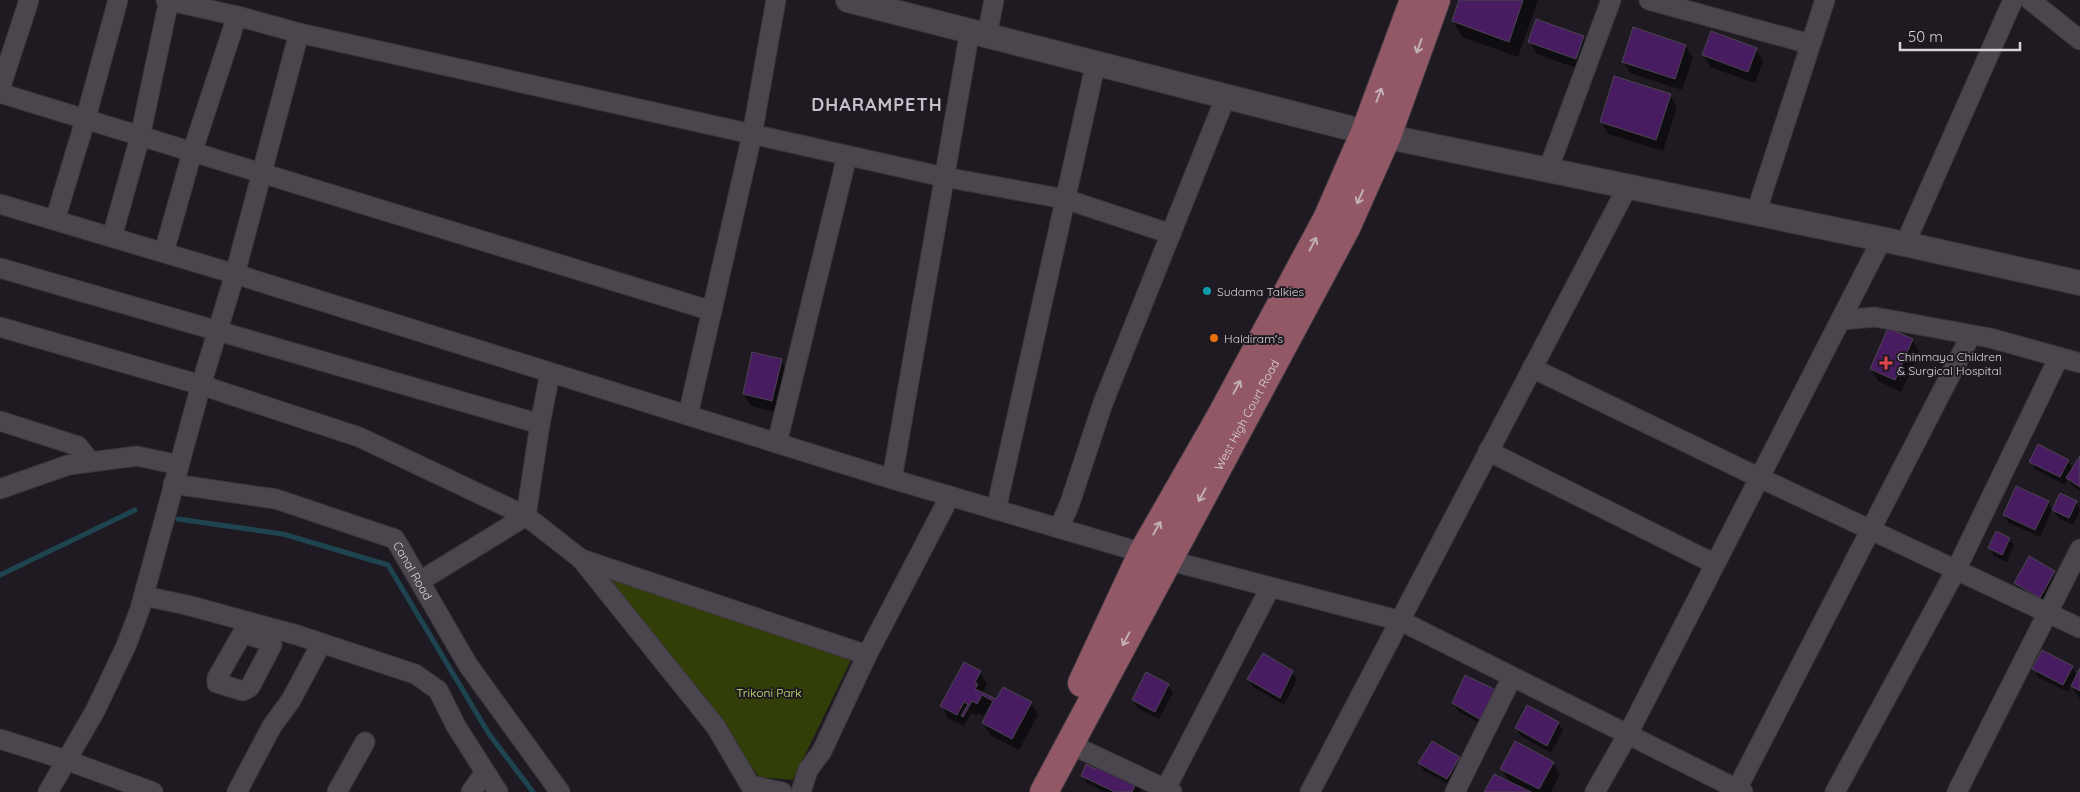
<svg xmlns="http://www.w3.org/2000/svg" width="2080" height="792" font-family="Quicksand,sans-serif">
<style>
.green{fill:#323e07}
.shadow{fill:#0007}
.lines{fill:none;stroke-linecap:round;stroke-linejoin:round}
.stream{stroke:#1e4450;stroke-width:5}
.building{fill:#481c60;stroke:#4b464f}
.minor-casing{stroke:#3b373d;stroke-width:21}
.tertiary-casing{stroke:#3b373d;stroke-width:26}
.primary-casing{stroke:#3b373d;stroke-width:30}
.minor{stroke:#4b454e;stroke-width:19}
.tertiary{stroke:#4b454e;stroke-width:24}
.primary{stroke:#925865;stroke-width:28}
.oneway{stroke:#c3afb7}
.culture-dot{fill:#0f9aa8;stroke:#1f1a22;stroke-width:2}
.food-dot{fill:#e8710a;stroke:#1f1a22;stroke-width:2}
.health-dot{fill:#e0444e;stroke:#1f1a22;stroke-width:2}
.labels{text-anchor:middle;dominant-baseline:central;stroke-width:4;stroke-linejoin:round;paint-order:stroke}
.poi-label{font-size:12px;fill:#d8d4da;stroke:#1f1a22;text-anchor:start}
.street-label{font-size:12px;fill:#d8d4da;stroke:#1f1a22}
.park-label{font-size:12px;fill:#c8e872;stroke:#1f1a22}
.district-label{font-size:18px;font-weight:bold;letter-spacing:1px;fill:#c5bfc9;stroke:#1f1a22}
</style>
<rect width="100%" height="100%" fill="#1f1a22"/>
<path class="green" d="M597,564L851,660L793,780L759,777L712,713Z"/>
<g class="shadow">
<path d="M1461,0H1538L1518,57L1462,37L1453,21Z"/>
<path d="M1583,37L1590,49L1582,70L1537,54L1530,42Z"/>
<path d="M1686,46L1693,58L1682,90L1630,73L1623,61Z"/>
<path d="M1756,49L1763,61L1755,83L1710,67L1704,55Z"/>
<path d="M1670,95L1677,107L1663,151L1608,134L1601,122Z"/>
<path d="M1912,340L1919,352L1901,392L1878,381L1871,369Z"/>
<path d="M753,354L781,360L788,372L778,413L751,406L744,394Z"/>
<path d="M2080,458V491L2072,485L2068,479L2065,485L2035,469L2031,461H2068L2073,469Z"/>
<path d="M2048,502L2052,510L2040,537L2009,523L2004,515Z"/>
<path d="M2076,502L2080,511L2073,525L2058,518L2054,510Z"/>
<path d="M2009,538L2014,546L2007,562L1994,556L1990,548Z"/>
<path d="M2054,572L2059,580L2044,605L2019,591L2015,583Z"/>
<path d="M2072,667L2077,676L2080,671V699L2071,685L2068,692L2038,677L2034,669Z"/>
<path d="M980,672L987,684L982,694L996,701L1031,703L1038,715L1019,750L990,735L983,723L991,708L989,706L984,716L978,713L977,716L971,713L964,726L948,718L942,706Z"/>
<path d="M1292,672L1297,680L1284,705L1253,687L1249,679Z"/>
<path d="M1168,685L1173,693L1159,719L1137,708L1133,700Z"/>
<path d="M1500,699L1486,727L1458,711L1453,703Z"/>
<path d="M1558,723L1563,730L1551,753L1521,736L1516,728Z"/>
<path d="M1459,758L1463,765L1452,786L1424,771L1419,763Z"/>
<path d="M1553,763L1560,775L1551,792H1486L1510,783L1502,769Z"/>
<path d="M1096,770L1137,781L1142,789L1140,792H1105L1087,783L1082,776Z"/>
</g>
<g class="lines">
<g class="stream">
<path d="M178,519L283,534L388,565L489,734L533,792"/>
<path d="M0,575L135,510"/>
</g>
</g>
<g class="building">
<path d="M1459,0H1523L1509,42L1452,21Z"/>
<path d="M1536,19L1584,36L1576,59L1528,42Z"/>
<path d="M1633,27L1686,45L1675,79L1622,62Z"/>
<path d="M1711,31L1757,48L1748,72L1702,55Z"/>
<path d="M1614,76L1671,94L1656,140L1600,122Z"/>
<path d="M1888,328L1913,339L1895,380L1870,369Z"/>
<path d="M752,352L782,359L772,401L743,394Z"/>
<path d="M2038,444L2069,460L2060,477L2029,462Z"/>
<path d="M2080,456V487L2066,478Z"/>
<path d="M2016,486L2049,501L2035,530L2003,515Z"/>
<path d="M2060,493L2077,501L2069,518L2052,510Z"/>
<path d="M1996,531L2010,538L2002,555L1988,548Z"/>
<path d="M2029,556L2055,571L2040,598L2014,583Z"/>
<path d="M2042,650L2073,666L2063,685L2032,669Z"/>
<path d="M1263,653L1293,671L1280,698L1247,679Z"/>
<path d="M964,662L981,671L975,682L978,684L975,689L996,699L1003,687L1032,702L1012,739L982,723L993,701L982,695L977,704L972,701L963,717L961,716L968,704L964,702L957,715L940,706Z"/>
<path d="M2080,668V691L2071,686Z"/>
<path d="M1146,672L1169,684L1155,712L1132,700Z"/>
<path d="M1465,675L1496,690L1481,720L1452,703Z"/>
<path d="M1527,705L1559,722L1547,746L1515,728Z"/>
<path d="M1432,741L1460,757L1447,779L1418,763Z"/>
<path d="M1515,741L1554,762L1539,789L1500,769Z"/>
<path d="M1099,762L1138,780L1132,792H1115L1081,776L1086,764L1095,769Z"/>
<path d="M1494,774L1531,792H1484Z"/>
</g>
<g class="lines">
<defs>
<g id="minor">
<path d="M166,0L237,16L299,33L944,177L1065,199L1171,234"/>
<path d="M1649,0L1810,44"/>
<path d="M2030,0L2080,40"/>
<path d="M987,35L994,0"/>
<path d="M0,89L29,0"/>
<path d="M0,93L712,311"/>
<path d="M1548,170L1611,0"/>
<path d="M0,204L235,274L892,479L1167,560L1401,621L1743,792"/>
<path d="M1756,213L1825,0"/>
<path d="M55,220L85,121L118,0"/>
<path d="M112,237L140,137L169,0"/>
<path d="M1905,244L2013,0"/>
<path d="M164,252L192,153L237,16"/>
<path d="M0,268L540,424L526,516L420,581"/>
<path d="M1841,320L1875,317L1990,338L2080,363"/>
<path d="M0,327L201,385L359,437L526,516L581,559L867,655"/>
<path d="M1532,368L1760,478L2080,628"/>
<path d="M688,415L752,135L776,0"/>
<path d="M0,421L78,446L91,462"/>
<path d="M540,424L550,373"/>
<path d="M777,443L847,156"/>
<path d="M1488,451L1715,564"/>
<path d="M892,479L970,30"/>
<path id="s1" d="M173,484L276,499L395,539L468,665L560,792"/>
<path d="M0,489L68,465L137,456L179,465"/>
<path d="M996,510L1096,62"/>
<path d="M1059,528L1070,503L1103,403L1226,96"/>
<path d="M581,559L716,727L750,785L782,792"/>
<path d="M144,596L187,605L297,635L415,674L438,690L456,726L498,792"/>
<path d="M248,635L271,642L272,645L250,687L243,691L217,683V678L249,622"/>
<path d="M0,739L66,760L153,792"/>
<path d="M1070,744L1172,792"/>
<path d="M1737,789L1971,335"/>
<path d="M48,792L95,711L126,646L140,609L201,385L235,274L299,33"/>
<path d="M237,792L272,726L291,700L321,644"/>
<path d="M337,792L365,742"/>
<path d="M471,792L485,772"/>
<path d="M801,792L808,770L822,751L867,655L950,496"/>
<path d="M1164,792L1270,588"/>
<path d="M1310,792L1628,186"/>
<path d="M1455,792L1512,677"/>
<path d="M1595,792L1628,734L1882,239"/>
<path d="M1835,792L1956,570L2059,357"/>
<path d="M1957,792L2080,549"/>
</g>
<path id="tertiary" d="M848,0L1365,132L1905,244L2080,283"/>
<g id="primary">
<path d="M1082,683L1143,552L1221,416L1327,219L1365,132L1414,0"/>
<path id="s2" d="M1044,792L1346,228L1387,136L1436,0"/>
</g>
</defs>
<use href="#minor" class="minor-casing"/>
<use href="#tertiary" class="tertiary-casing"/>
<use href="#primary" class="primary-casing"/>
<use href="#minor" class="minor"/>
<use href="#tertiary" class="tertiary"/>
<use href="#primary" class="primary"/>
</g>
<defs><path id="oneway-shaft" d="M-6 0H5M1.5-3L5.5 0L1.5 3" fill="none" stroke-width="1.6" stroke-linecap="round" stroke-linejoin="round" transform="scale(1.25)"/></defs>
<g class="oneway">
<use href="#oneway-shaft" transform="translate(1419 46) rotate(110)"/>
<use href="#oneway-shaft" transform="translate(1379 95) rotate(-69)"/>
<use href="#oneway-shaft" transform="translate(1360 197) rotate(114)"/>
<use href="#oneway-shaft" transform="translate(1313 244) rotate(-62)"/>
<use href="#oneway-shaft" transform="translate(1237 387) rotate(-62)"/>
<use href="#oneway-shaft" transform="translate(1202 495) rotate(118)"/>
<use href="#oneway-shaft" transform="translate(1157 528) rotate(-60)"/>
<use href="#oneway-shaft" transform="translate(1126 639) rotate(118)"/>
</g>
<circle class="culture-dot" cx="1207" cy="291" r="5"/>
<circle class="food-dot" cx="1214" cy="338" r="5"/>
<path class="health-dot" d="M1883.5 355.5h5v5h5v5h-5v5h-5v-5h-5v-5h5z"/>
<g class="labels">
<g class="poi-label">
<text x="1217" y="291">Sudama Talkies</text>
<text x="1224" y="338">Haldiram's</text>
<text x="1897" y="356">Chinmaya Children<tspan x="1897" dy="14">&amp; Surgical Hospital</tspan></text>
</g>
<g class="street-label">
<text stroke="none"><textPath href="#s2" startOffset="428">West High Court Road</textPath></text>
<text stroke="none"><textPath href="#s1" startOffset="266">Canal Road</textPath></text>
</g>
<g class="park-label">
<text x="769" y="692">Trikoni Park</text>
</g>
<g class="district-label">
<text x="877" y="104">DHARAMPETH</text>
</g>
</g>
<path d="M1900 42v8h120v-8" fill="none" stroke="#d8d4da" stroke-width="2.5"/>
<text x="1908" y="42" font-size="15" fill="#d8d4da" stroke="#1f1a22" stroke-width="4" paint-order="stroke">50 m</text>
</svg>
